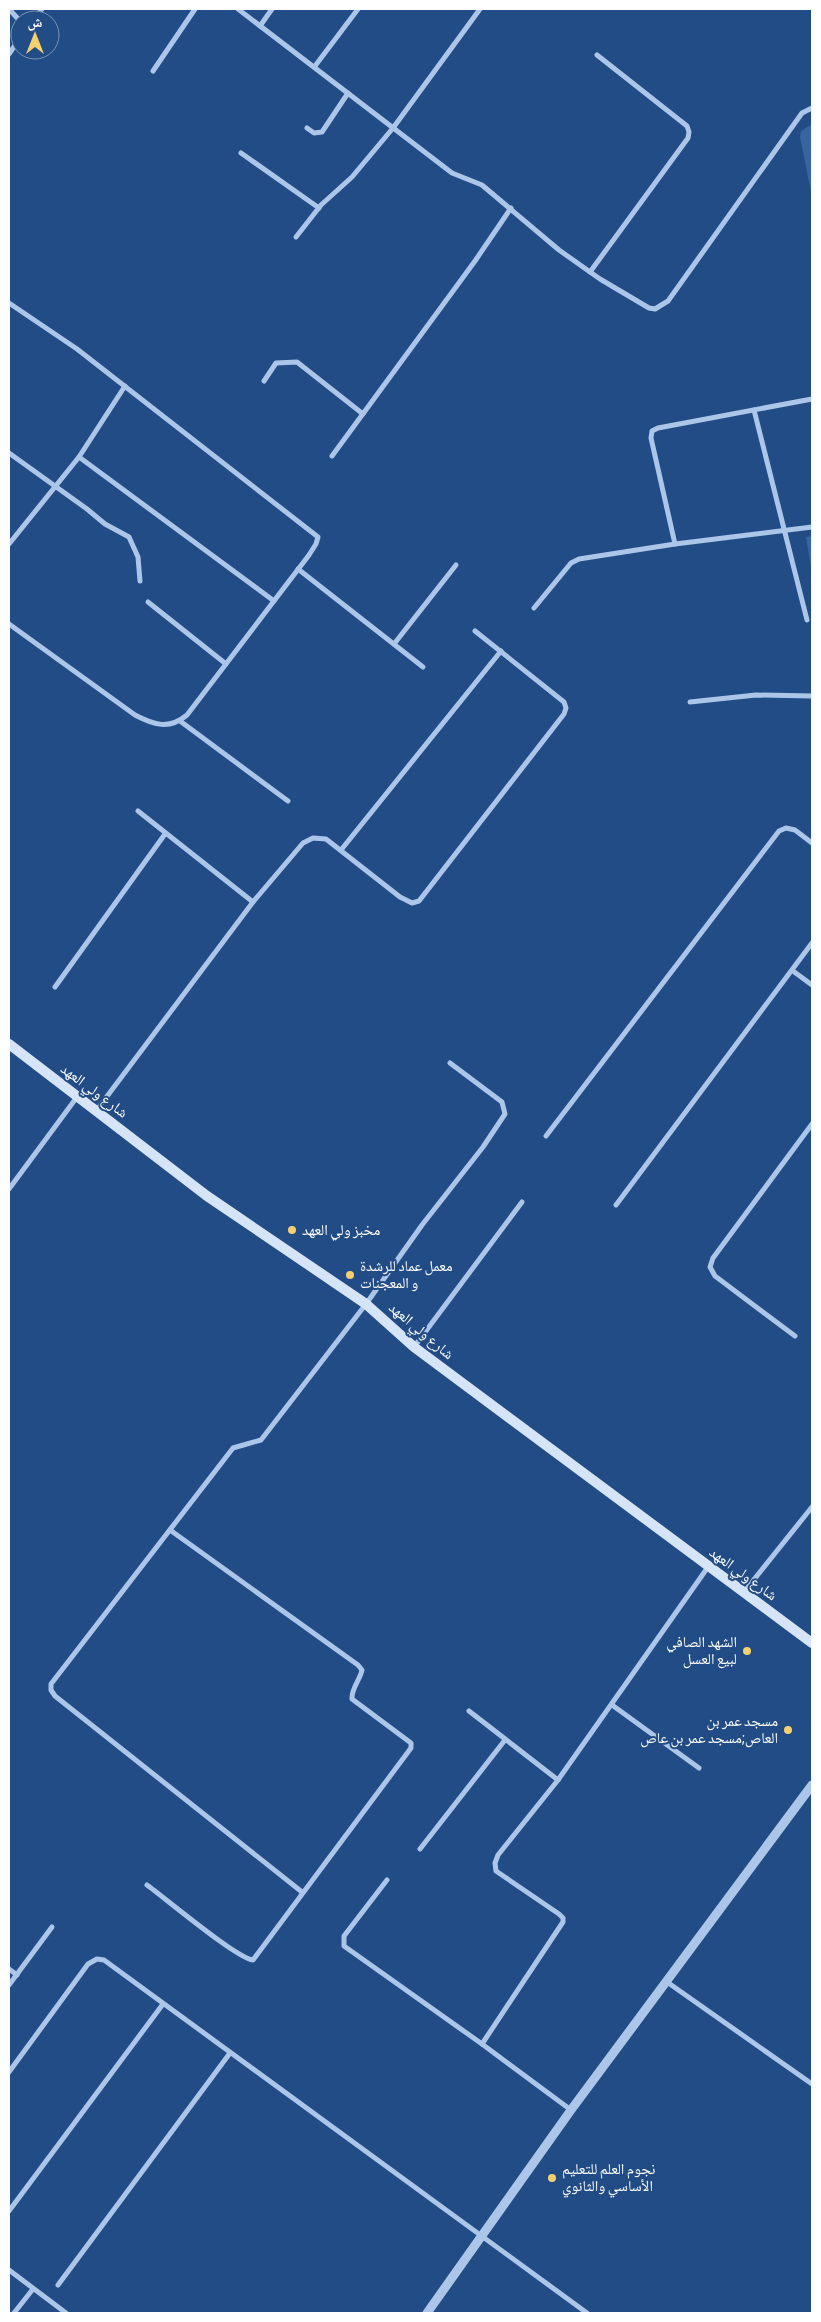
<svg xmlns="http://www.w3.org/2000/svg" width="821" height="2322" font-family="'Sofia Sans Condensed','Noto Naskh Arabic',sans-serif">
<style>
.green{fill:#3665a2}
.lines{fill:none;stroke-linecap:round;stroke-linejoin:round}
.minor{stroke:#acc6e9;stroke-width:5}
.tertiary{stroke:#acc6e9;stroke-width:9}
.secondary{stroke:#d6e4f7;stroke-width:10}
.poi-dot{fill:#f5d06e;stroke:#224c85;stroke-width:2}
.labels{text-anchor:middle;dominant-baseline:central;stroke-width:4;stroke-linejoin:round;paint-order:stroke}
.street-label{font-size:15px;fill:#fff;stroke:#224c85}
.poi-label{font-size:15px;fill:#fff;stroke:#224c85;text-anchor:start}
</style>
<rect width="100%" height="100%" fill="#224c85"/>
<g class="green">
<path d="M812,124V197L800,137L801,131Z"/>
<path d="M812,536V567H811L806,537Z"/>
</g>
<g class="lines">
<g class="minor">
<path d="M9,9L20,21"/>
<path d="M238,9L452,173L482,185L559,250L600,279L649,308L655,309L668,301L802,113L812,108"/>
<path d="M33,20L42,9"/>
<path d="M260,26L272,9"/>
<path d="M9,54L20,38"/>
<path d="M315,66L358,9"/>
<path d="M153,71L195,9"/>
<path d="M307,128L314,133L322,132L348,93"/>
<path d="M241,153L319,208"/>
<path d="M296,237L321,205L352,177L393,128L480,9"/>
<path d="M590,272L688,138L689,132L687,126L597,55"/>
<path d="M9,303L77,349L318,537L316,544L309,555L187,715C169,730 154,725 135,715L9,624"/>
<path d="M264,381L276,363L297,362L363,414"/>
<path d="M754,410L807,620"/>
<path d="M9,453L87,509L105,524L129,537L138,557L140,581"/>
<path d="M332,456L475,261L511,208"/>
<path d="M79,457L274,601"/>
<path d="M9,544L79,457L125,386"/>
<path d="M675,544L651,438L652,431L658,428L812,399"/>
<path d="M298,569L423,667"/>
<path d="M148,602L226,664"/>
<path d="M534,608L571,563L579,559L675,544L812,527"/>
<path d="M394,644L456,565"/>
<path d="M690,702L756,695L812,696"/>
<path d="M180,721L288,801"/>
<path d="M138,811L253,902"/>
<path d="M341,850L501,651"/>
<path d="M793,971L812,985"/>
<path d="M55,987L165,834"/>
<path d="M96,1111L253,902L303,843L313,838L326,839L400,897L412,903L419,901L564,714L566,708L564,702L475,631"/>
<path d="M546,1136L779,831L786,828L795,830L812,843"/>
<path d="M9,1189L77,1097"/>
<path d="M616,1205L812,943"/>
<path d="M795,1336L715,1276L710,1267L713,1258L812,1124"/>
<path d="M414,1347L522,1202"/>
<path d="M744,1592L812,1507"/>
<path d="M612,1705L699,1768"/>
<path d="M469,1711L558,1780"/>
<path d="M420,1849L505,1740"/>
<path d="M387,1880L344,1936V1946L482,2044L571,2110"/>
<path d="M147,1885C165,1898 236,1958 253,1960L411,1748V1743L352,1699C351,1689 360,1680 362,1670L358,1665L170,1530"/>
<path d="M302,1892L55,1696L51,1690V1684L233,1448L261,1440L366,1304L422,1225L483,1147L505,1114L502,1102L450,1063"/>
<path d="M9,1969L17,1975"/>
<path d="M667,1982L812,2084"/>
<path d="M9,1985L52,1927"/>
<path d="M482,2044L563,1922V1918L559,1914L496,1871L495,1863L498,1855L558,1780L708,1567"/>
<path d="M9,2072L88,1964L97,1959L104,1960L587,2313"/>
<path d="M9,2211L163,2004"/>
<path d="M9,2270L66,2313"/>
<path d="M58,2285L230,2053"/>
<path d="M14,2313L33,2289"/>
</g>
<path class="tertiary" d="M427,2313L571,2110L812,1785"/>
<path class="secondary" d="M9,1044L207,1196L366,1304L414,1347L812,1643"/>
</g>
<g class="poi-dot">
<circle cx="292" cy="1230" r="5"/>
<circle cx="350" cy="1275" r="5"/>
<circle cx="747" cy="1651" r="5"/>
<circle cx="788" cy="1730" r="5"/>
<circle cx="552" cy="2178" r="5"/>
</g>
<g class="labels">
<g class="street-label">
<text transform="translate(94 1091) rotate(37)">شارع ولي العهد</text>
<text transform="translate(421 1331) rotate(40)">شارع ولي العهد</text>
<text transform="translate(743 1574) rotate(36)">شارع ولي العهد</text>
</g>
<g class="poi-label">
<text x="302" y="1230">مخبز ولي العهد</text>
<text x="360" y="1266">معمل عماد للرشدة<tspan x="360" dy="17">و المعجنات</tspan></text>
<text x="737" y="1642" text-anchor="end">الشهد الصافي<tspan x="737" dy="17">لبيع العسل</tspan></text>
<text x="778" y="1721" text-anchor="end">مسجد عمر بن<tspan x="778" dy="17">العاص;مسجد عمر بن عاص</tspan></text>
<text x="562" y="2169">نجوم العلم للتعليم<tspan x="562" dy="17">الأساسي والثانوي</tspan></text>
</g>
</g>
<rect width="821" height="2322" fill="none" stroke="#ffffff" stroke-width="20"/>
<g transform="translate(35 35)"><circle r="24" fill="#224c85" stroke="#7a94b6"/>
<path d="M0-4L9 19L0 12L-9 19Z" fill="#f5d06e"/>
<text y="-8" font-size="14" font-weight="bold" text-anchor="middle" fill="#ffffff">ش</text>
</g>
</svg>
